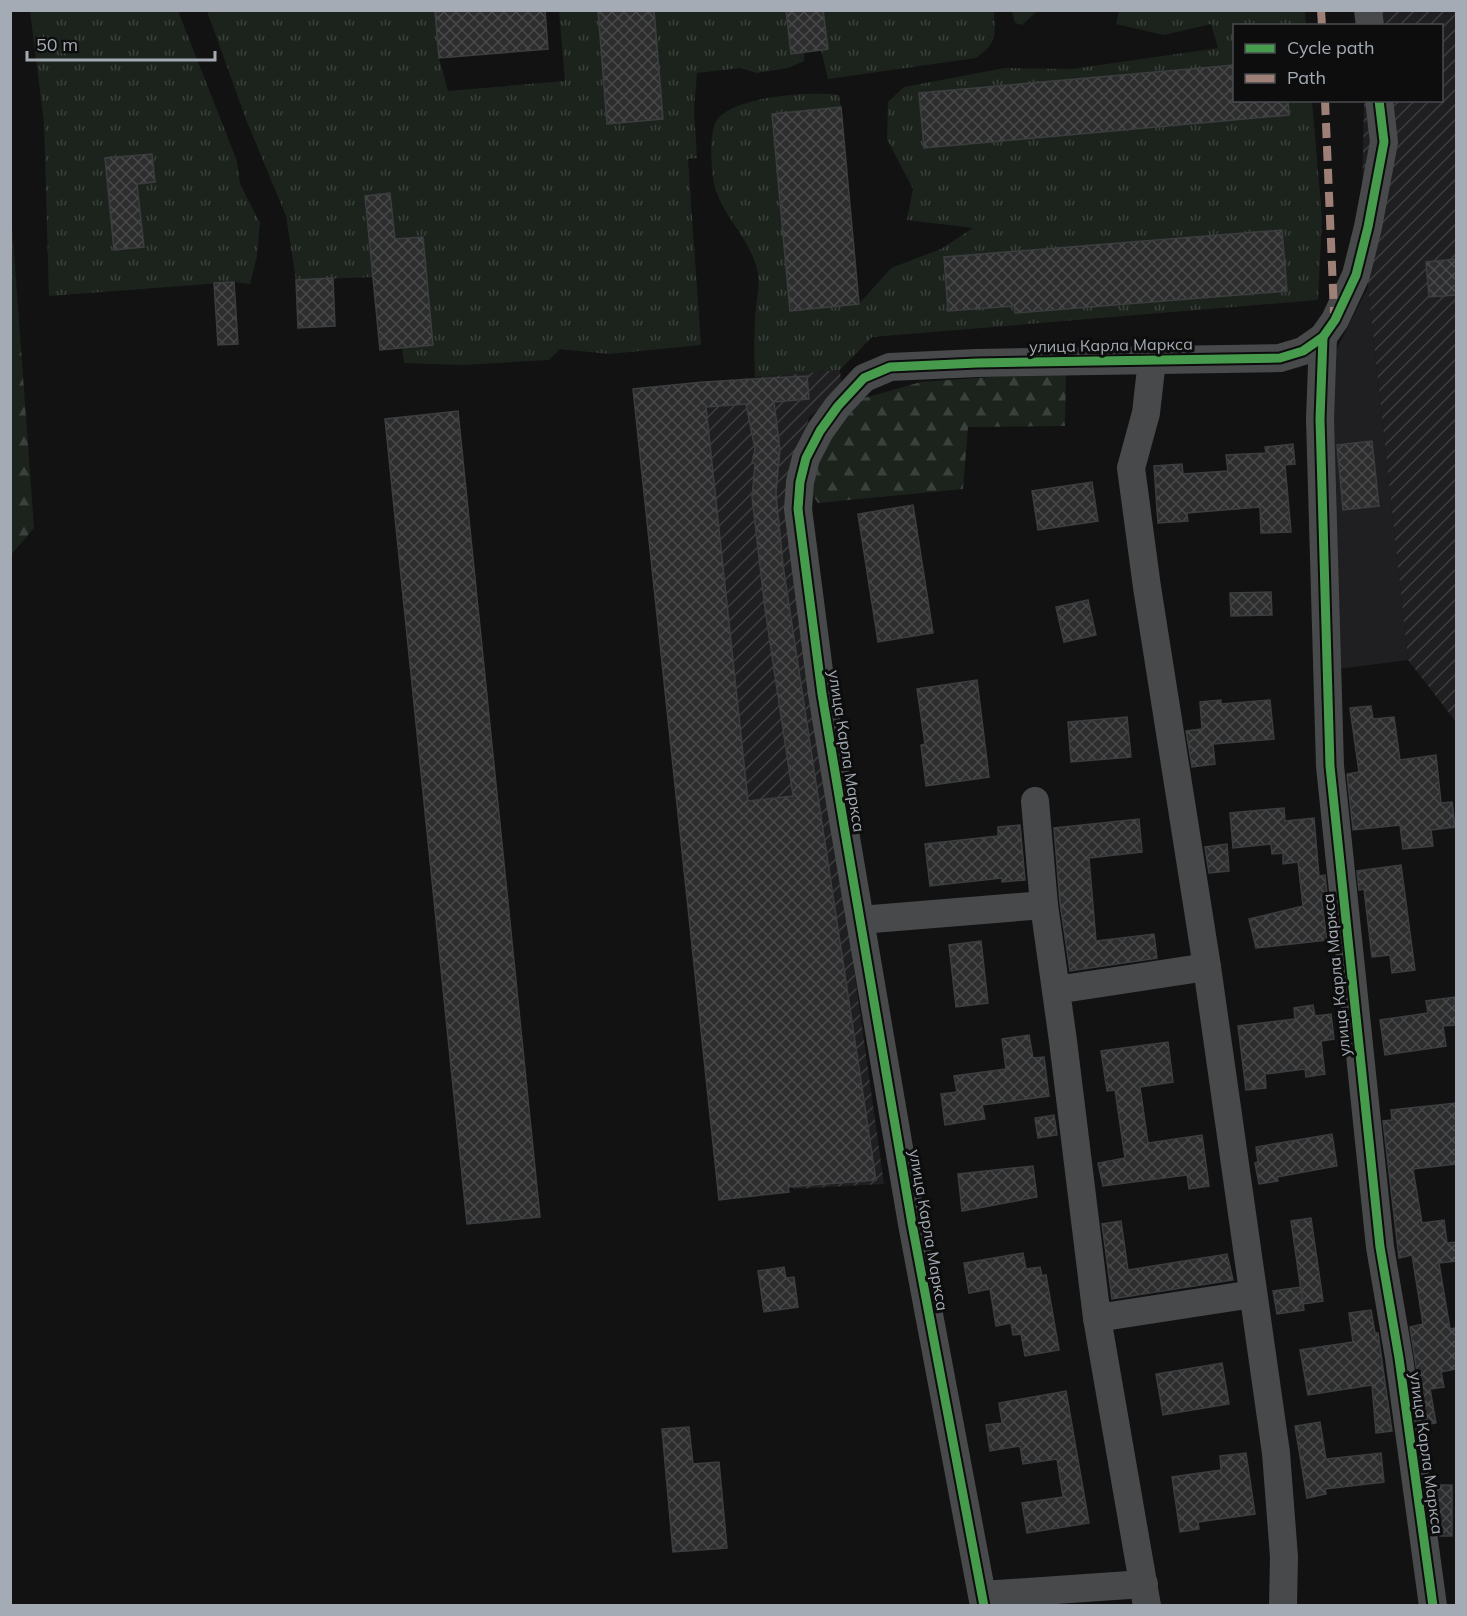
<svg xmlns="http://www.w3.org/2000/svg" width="1467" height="1616" font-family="Mulish,sans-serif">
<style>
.built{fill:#1f1f21}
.industrial{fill:url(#industrial-furrows)}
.grass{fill:url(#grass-tufts)}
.forest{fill:url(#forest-firs)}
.building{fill:url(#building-cross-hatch);stroke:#3b3d3f;stroke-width:1.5;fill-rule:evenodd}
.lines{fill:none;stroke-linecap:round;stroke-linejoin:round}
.minor{stroke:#47494b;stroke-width:28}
.quiet{stroke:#9e8076;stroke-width:8;stroke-dasharray:15 8;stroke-linecap:butt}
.cycleway-casing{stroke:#0d0d0e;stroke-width:13}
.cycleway{stroke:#469c4c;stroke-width:9}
.labels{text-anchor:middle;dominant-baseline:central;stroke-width:6;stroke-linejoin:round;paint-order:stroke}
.street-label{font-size:16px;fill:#a4abb4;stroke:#0d0d0e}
</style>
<defs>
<pattern id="industrial-furrows" width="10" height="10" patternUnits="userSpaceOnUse" patternTransform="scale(1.5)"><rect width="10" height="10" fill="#1f1f21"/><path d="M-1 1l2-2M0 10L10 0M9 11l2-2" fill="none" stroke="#3d3d3f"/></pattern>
<pattern id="grass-tufts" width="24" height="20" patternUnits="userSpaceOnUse" patternTransform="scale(1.5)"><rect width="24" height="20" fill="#1c231d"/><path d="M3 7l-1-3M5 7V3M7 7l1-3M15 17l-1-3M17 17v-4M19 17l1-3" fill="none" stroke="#3a403b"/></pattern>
<pattern id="forest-firs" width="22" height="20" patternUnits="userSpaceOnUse" patternTransform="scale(1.5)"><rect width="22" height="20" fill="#1c231d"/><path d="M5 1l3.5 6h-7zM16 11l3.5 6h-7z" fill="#3a403b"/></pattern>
<pattern id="building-cross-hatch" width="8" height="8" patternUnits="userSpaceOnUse" patternTransform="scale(1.5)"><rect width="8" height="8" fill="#2d2d2e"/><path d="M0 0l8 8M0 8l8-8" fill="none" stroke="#48494a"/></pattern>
</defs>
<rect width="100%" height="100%" fill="#121213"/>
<path class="built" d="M1368,287L1408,660L1315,672L1328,366Z"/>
<g class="industrial">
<path d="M1364,11H1456V722L1408,660L1368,287L1362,201L1364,101L1442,100V26L1364,25Z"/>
<path d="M840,370L842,392L810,416L786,481L884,1184L793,1189L746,793L703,382Z"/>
</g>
<g class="grass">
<path d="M30,11H178L237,161L240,184L260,223L257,256L250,284L234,282L49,296L44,123Z"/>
<path d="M207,11H453L435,12L439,58L448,91L565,81L559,11H598L608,124L663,119L654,11H786L805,52L804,61L788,68L757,73L740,68L697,73L694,110L697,158L688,159L701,345L609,354L560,349L549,360L462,365L404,363L402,348L433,345L423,237L395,239L390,193L365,196L373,277L296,280L286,216L247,122Z"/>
<path d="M823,11H994C995,36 998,42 976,58L828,79L821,50L828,49Z"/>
<path d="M1012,11V10L1037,11L1022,25L1015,23Z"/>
<path d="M1119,11H1305L1306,25L1234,26V100L1312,101L1322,218L1318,300L872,337L840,370L755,377C754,358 754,338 755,318C756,304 760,286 758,273C752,242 726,220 716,191C711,177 708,133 717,120C734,96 812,91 839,95L841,107L791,311L859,304L891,268L941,249L973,228L907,220L913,189L887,139L888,102L904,87L1005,68L1072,69L1218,48L1211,24L1164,35L1116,24Z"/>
<path d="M10,197L16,280L11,281H10Z"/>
</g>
<g class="forest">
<path d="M16,280L34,528L11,555L10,281Z"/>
<path d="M1066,375L1065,426L968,427L963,489L818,503L809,490L833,426L864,398L921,382L990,377Z"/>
</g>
<g class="building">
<path d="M453,10H545L548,49L439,58L435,12Z"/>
<path d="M598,10H654L663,119L607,124Z"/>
<path d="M786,10H823L828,49L791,54Z"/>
<path d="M1234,65V100H1288L1289,115L924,148L919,93Z"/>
<path d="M841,107L859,304L790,311L772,114Z"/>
<path d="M152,154L155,182L137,184L144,247L114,250L105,158Z"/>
<path d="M390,193L395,239L423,237L433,345L380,350L365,196Z"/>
<path d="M1282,230L1287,291L1015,313L1014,306L948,311L944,257Z"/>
<path d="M1456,259V295L1429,297L1426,262Z"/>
<path d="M333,278L335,326L298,328L296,280Z"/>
<path d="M234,282L238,344L218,345L214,283Z"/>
<path d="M807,376L809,399L774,402L780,449L776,494L783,565L876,1180L788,1187L789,1192L719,1200L633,389L703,382ZM746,404L755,449L752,463L755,464L752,497L765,609L793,796L748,801L706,407Z"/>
<path d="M458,411L540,1217L467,1224L385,419Z"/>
<path d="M1372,441L1379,506L1343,510L1337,445Z"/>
<path d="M1293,444L1295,464L1285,465L1291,532L1261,533L1260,507L1187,513L1188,521L1158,523L1154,466L1182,464L1183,474L1228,471L1226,455L1266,453L1265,447Z"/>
<path d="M1092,482L1098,521L1038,530L1032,491Z"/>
<path d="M913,505L933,633L878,642L858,514Z"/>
<path d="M1271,592L1272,615L1231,616L1230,593Z"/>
<path d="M1088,600L1096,635L1064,642L1056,607Z"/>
<path d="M977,680L989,777L926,786L921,745L925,744L917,689Z"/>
<path d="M1221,700V704L1270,700L1274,739L1213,744L1215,764L1192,767L1186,731L1202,729L1200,702Z"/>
<path d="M1371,706L1373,719L1394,717L1400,760L1436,755L1441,803L1452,802L1455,827L1431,830L1433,846L1403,849L1400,825L1353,830L1347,774L1359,772L1350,708Z"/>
<path d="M1127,717L1131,757L1071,762L1068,722Z"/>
<path d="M1284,808L1285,821L1314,818L1319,876L1325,875L1327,894L1321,895L1327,940L1256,948L1249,919L1303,906L1298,862L1283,864V853L1272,854L1271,844L1233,848L1230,813Z"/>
<path d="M1139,819L1142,852L1089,858L1096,941L1154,934L1157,958L1070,971L1060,903L1054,828Z"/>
<path d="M1020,825L1025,880L1002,882V878L930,886L925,844L998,836V827Z"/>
<path d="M1227,844L1229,871L1209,873L1205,847Z"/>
<path d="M1401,865L1415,970L1392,973L1390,955L1372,957L1364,889L1359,890L1357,871Z"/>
<path d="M981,941L988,1003L956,1007L949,945Z"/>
<path d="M1455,997L1456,1025L1443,1026L1446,1046L1385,1055L1380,1020L1428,1013L1426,1001Z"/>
<path d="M1313,1005L1315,1016L1331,1014L1334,1039L1321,1041L1325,1074L1306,1077L1305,1069L1265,1074L1266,1088L1246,1090L1238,1026L1295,1019L1294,1008Z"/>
<path d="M1029,1035L1033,1058L1044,1057L1049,1096L982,1105L985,1119L945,1125L941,1094L957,1092L954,1076L1006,1069L1002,1039Z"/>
<path d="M1168,1042L1173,1082L1140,1087L1148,1143L1202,1135L1209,1186L1189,1189L1187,1175L1103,1186L1098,1163L1125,1158L1115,1090L1107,1091L1101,1051Z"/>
<path d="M1456,1103V1164L1413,1169L1422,1223L1444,1220L1447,1243L1456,1242V1261L1439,1263L1450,1329L1456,1328V1369L1441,1372L1444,1387L1430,1389L1436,1423L1425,1425L1410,1327L1423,1324L1412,1255L1399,1258L1383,1121L1392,1120L1391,1110Z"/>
<path d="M1054,1115L1057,1135L1038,1138L1035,1118Z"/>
<path d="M1332,1134L1337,1166L1277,1177L1278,1181L1259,1184L1255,1163L1258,1162L1256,1147Z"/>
<path d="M1033,1166L1037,1197L962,1211L958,1174Z"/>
<path d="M1311,1218L1323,1301L1303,1304L1291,1221Z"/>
<path d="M1121,1221L1128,1270L1227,1254L1233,1280L1112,1299L1102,1224Z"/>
<path d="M1023,1253L1026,1269L1040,1267L1042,1276L1046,1275L1059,1350L1025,1356L1021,1334L1013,1335L1011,1323L996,1326L990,1289L969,1293L964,1263Z"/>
<path d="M784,1267L786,1278L794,1277L798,1307L764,1312L758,1271Z"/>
<path d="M1301,1287L1304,1310L1277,1314L1273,1291Z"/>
<path d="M1371,1310L1375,1333H1378L1392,1431L1376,1433L1372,1385L1308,1395L1300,1350L1353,1342L1349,1313Z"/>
<path d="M1222,1363L1229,1404L1163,1415L1156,1374Z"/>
<path d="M1066,1391L1089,1523L1027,1533L1022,1503L1063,1497L1057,1459L1023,1464L1020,1446L990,1451L986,1425L1002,1423L999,1403Z"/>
<path d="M1320,1422L1326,1459L1381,1453L1384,1482L1325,1489L1326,1494L1307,1498L1295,1426Z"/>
<path d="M689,1427L693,1464L719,1462L727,1548L673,1552L662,1429Z"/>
<path d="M1246,1453L1255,1514L1198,1522L1199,1529L1180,1532L1172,1477L1221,1470L1220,1456Z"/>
<path d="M1433,1485H1452V1536H1440Z"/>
</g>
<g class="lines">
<g class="minor">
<path d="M1368,10L1370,26"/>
<path d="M1323,337L1320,419L1330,766L1380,1247L1399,1358L1433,1606"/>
<path d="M1152,360L1146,413L1131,468L1147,587L1207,967L1276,1453L1284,1557L1283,1606"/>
<path d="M1035,801L1044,905L1063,1041L1097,1318L1147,1606"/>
<path d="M860,920L1044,905"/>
<path d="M1056,990L1207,967"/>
<path d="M1097,1318L1253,1294"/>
<path d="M983,1595L1144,1584"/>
<path d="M984,1606L912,1224L844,826L822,694L798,509L800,482L806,458L820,431L838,406L864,378L890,367L977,363L1280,358L1303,351L1323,337L1335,320L1356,275L1368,227L1384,142L1379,100"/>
</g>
<g class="quiet">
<path d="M1321,10L1322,26"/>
<path d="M1325,100L1334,313"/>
</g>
<defs>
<g id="cycleway">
<path d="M1323,337L1320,419L1330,766L1380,1247L1399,1358L1433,1606"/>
<path d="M984,1606L912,1224L844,826L822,694L798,509L800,482L806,458L820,431L838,406L864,378L890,367L977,363L1280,358L1303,351L1323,337L1335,320L1356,275L1368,227L1384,142L1379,100"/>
</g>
</defs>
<use href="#cycleway" class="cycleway-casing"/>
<use href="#cycleway" class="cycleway"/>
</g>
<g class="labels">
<g class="street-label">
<text transform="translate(1111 345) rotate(-1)">улица Карла Маркса</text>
<text transform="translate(847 751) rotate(81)">улица Карла Маркса</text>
<text transform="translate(1336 975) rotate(-96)">улица Карла Маркса</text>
<text transform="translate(929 1230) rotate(80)">улица Карла Маркса</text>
<text transform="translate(1427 1453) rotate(82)">улица Карла Маркса</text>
</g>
</g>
<rect width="1467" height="1616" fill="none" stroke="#a4abb4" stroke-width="24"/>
<rect x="1233" y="24" width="210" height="78" fill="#0d0d0e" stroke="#494c50" stroke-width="1.5"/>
<rect x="1245" y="44" width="30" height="9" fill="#469c4c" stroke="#494c50" stroke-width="1.5"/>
<text x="1287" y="54" font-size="18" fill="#a4abb4">Cycle path</text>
<rect x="1245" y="74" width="30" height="9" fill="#9e8076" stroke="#494c50" stroke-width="1.5"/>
<text x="1287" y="84" font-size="18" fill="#a4abb4">Path</text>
<path d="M27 51v9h188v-9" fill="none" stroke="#a4abb4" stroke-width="3"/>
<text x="36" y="51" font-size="18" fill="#a4abb4" stroke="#0d0d0e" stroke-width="4.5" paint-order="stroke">50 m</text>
</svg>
